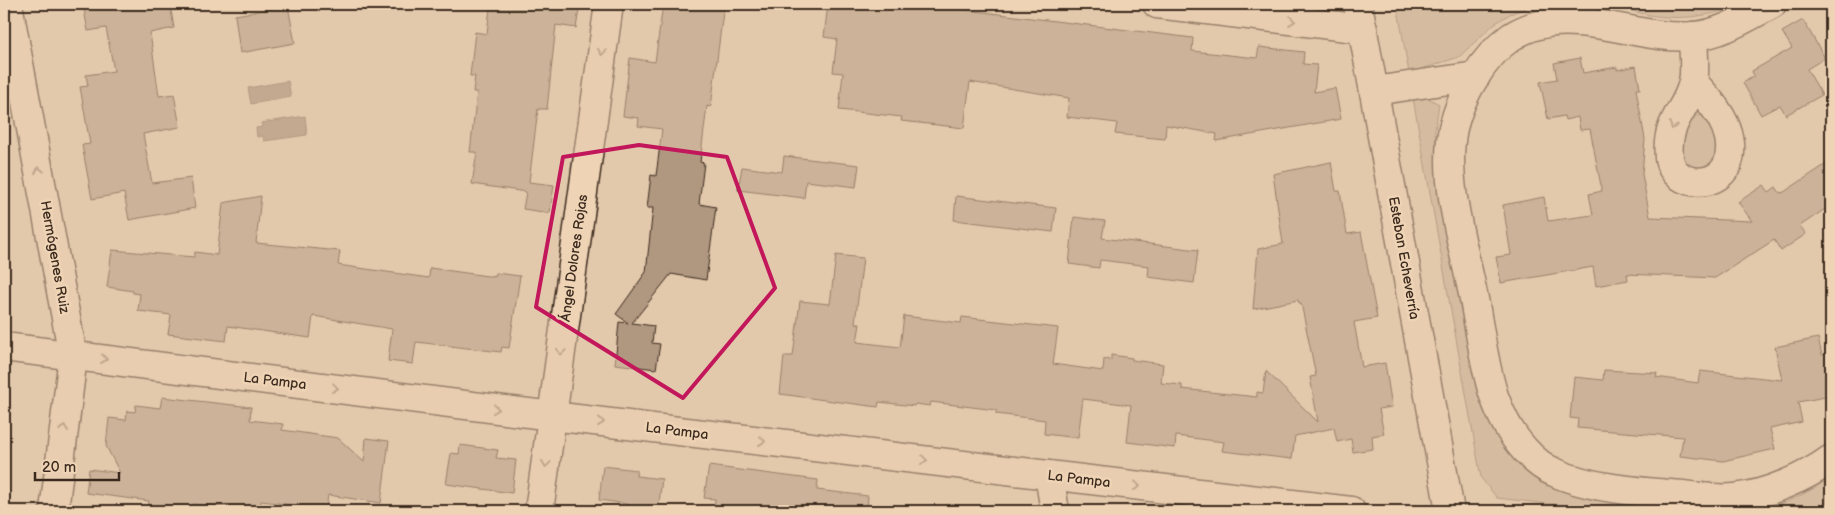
<svg xmlns="http://www.w3.org/2000/svg" width="1835" height="515" font-family="'Balsamiq Sans',sans-serif">
<style>
.green{fill:#c4ab91;stroke:#806a58}
.water{fill:#9a836e;stroke:#745f4e}
.building{fill:#af9780;stroke:#3b2a1e}
.lines{fill:none;stroke-linecap:round;stroke-linejoin:round}
.minor-casing{stroke:#3b2a1e;stroke-width:31}
.minor{stroke:#eed3b5;stroke-width:28}
.oneway{stroke:#947e6a}
.marked{fill:none;stroke:#c2185b;stroke-width:4;stroke-linejoin:round}
.labels{text-anchor:middle;dominant-baseline:central;stroke-width:5;stroke-linejoin:round;paint-order:stroke}
.street-label{font-size:14px;fill:#3b2a1e;stroke:#eed3b5}
</style>
<rect width="100%" height="100%" fill="#e3c9ac"/>
<filter id="ink" filterUnits="userSpaceOnUse"><feTurbulence type="fractalNoise" baseFrequency=".02" numOctaves="2"/><feDisplacementMap in="SourceGraphic" scale="10" xChannelSelector="R" yChannelSelector="G"/><feConvolveMatrix kernelMatrix="1 2 1 2 8 2 1 2 1" color-interpolation-filters="sRGB"/></filter>
<g filter="url(#ink)">
<g class="green">
<path d="M1397,4H1536L1510,14L1494,24L1459,57L1409,73Z"/>
<path d="M1613,4H1742C1699,22 1655,22 1613,4Z"/>
<path d="M1426,97L1439,104L1435,130L1436,157L1478,391L1487,416L1507,448L1727,511H1610L1497,498L1481,478L1413,98Z"/>
<path d="M1698,115L1705,116C1715,133 1719,145 1713,164L1698,170L1686,166C1680,149 1680,124 1698,115Z"/>
<path d="M1831,476V511H1740C1774,509 1805,497 1831,476Z"/>
</g>
<g class="water">
<path d="M288,81L291,97L251,104L248,88Z"/>
<path d="M305,116L307,135L264,141L263,136L257,137L256,128L262,127L261,123Z"/>
</g>
<g class="building">
<path d="M83,4H170L174,28L150,33L159,96L174,94L180,127L143,134L152,183L191,178L195,208L129,220L124,193L92,199L82,145L90,144L80,87L88,86L86,75L114,71L106,28L88,31Z"/>
<path d="M501,4H580L576,28L556,25L547,109H538L529,182L554,185L550,213L523,209L526,192L472,184L477,152H470L477,92H473L475,76H470L475,32L487,34L490,7L501,8Z"/>
<path d="M663,4H724L711,107L707,106L700,162L704,163L699,204L716,207L706,280L671,274L632,323L654,326L652,343L660,344L656,369L615,364L619,322L628,323L616,314L646,272L653,208H647L651,175L656,176L662,129L638,126L639,118L623,116L630,58L655,62Z"/>
<path d="M828,4H918L1128,30L1193,38L1192,51L1257,58L1259,47L1304,52L1303,64L1317,65L1314,92L1335,88L1341,119L1216,141L1217,134L1166,125L1165,139L1115,134L1117,123L1067,117L1069,98L970,82L964,128L901,121L902,117L839,110L843,73L833,72L837,39L824,37Z"/>
<path d="M288,6L295,43L240,53L235,15Z"/>
<path d="M1803,20L1825,58L1807,69L1822,95L1786,115L1780,105L1761,115L1743,83L1754,76L1752,71L1792,48L1782,32Z"/>
<path d="M1580,58L1583,73L1617,67V70L1636,66L1640,89H1636L1645,139L1642,174L1650,217L1752,221L1738,202L1764,185L1769,192L1776,187L1780,193L1784,192L1831,161V205L1800,226L1806,234L1781,251L1774,240L1715,278L1627,274L1628,280L1596,286L1593,267L1501,283L1496,257L1511,255L1503,205L1544,197L1548,221L1593,215L1589,194L1602,191L1590,129L1580,130L1578,117L1565,120L1564,116L1548,119L1540,82L1557,79L1554,63Z"/>
<path d="M784,156L859,165L856,187L806,181L804,198L738,190L742,167L782,172Z"/>
<path d="M1331,162L1336,191H1340L1347,234L1361,232L1377,318L1354,322L1362,367L1385,363L1392,407L1379,409L1384,434L1372,436L1373,449L1353,452L1351,439L1337,442L1334,428L1295,436L1292,459L1222,451L1224,442L1176,436L1175,448L1127,442L1131,405L1083,399L1078,438L1044,434L1045,420L996,414V410L931,402L930,406L915,404L914,406L879,402L878,407L780,394L784,356H793L800,301L830,304L836,255L863,258L855,323L860,324L857,342L900,347L904,316L961,323L962,317L1058,328L1053,364L1103,371L1104,359L1111,360V355L1132,358V360L1163,364L1161,383L1182,385V389L1257,397V392L1263,393L1266,371L1318,422L1310,377L1316,376L1301,303H1299L1298,300L1253,309L1258,249L1283,244L1273,174Z"/>
<path d="M261,196L256,243L340,251L338,265L429,278L430,268L495,277L496,273L520,276L509,348L502,347L501,352L416,342L413,364L388,361L392,329L313,316L310,338L228,326L226,341L168,334L171,315L138,311L140,294L133,293V291L107,287L112,250L194,257L195,252L217,255L223,203Z"/>
<path d="M956,196L1056,208L1053,232L954,220Z"/>
<path d="M1074,217L1105,221L1102,238L1198,250L1194,283L1148,277L1149,266L1100,260L1099,268L1069,264Z"/>
<path d="M1818,338L1822,355L1831,353V396L1798,402L1802,422L1770,429L1775,449L1723,461L1680,456L1683,437L1577,428L1578,419L1570,418L1574,377L1603,380L1604,370L1657,373L1656,377L1698,383L1700,371L1782,380L1775,347Z"/>
<path d="M162,397L251,407L250,420L283,424L282,430L338,438L364,462L366,438L389,441L381,503L328,495L326,509L261,501L260,511L193,504L192,511L148,505L149,501L86,493L89,469L120,473L106,446L109,418L126,420L127,411L135,412L136,405L160,408Z"/>
<path d="M460,445L498,450L496,458L516,460L512,493L446,484L451,453L459,454Z"/>
<path d="M603,466L637,470L636,476L662,479L658,511H626L627,504L599,500Z"/>
<path d="M709,466L818,480L817,490L868,496L867,511H714L715,499L704,498Z"/>
</g>
<g class="lines">
<defs>
<g id="minor">
<path d="M8,4L73,356L54,511"/>
<path d="M1157,4L1363,29"/>
<path d="M1358,4L1450,511"/>
<path d="M1772,4C1747,17 1723,33 1695,36C1634,42 1568,0 1511,37C1483,57 1461,95 1453,128C1442,181 1464,247 1474,299C1480,331 1484,365 1494,396C1501,416 1511,435 1525,450C1533,459 1544,468 1554,472C1591,489 1643,492 1683,495C1700,497 1718,500 1735,498C1767,494 1805,478 1831,459"/>
<path d="M1693,36C1693,50 1696,69 1693,82C1687,111 1665,120 1669,158C1674,190 1723,189 1729,159C1736,129 1712,102 1693,82"/>
<path d="M1374,91L1476,76"/>
<path d="M4,347L552,416L1351,511"/>
<path d="M1049,475L1055,511"/>
<path d="M539,511L609,4"/>
</g>
</defs>
<use href="#minor" class="minor-casing"/>
<use href="#minor" class="minor"/>
</g>
<defs><path id="oneway-chevron" d="M-2-3.5L2.5 0L-2 3.5" fill="none" stroke-width="1.6" stroke-linecap="round" stroke-linejoin="round" transform="scale(1.25)"/></defs>
<g class="oneway">
<use href="#oneway-chevron" transform="translate(1292 21) rotate(7)"/>
<use href="#oneway-chevron" transform="translate(602 52) rotate(98)"/>
<use href="#oneway-chevron" transform="translate(1673 126) rotate(110)"/>
<use href="#oneway-chevron" transform="translate(39 170) rotate(-100)"/>
<use href="#oneway-chevron" transform="translate(561 352) rotate(98)"/>
<use href="#oneway-chevron" transform="translate(104 359) rotate(7)"/>
<use href="#oneway-chevron" transform="translate(335 388) rotate(7)"/>
<use href="#oneway-chevron" transform="translate(496 409) rotate(7)"/>
<use href="#oneway-chevron" transform="translate(601 422) rotate(7)"/>
<use href="#oneway-chevron" transform="translate(64 428) rotate(-83)"/>
<use href="#oneway-chevron" transform="translate(762 441) rotate(7)"/>
<use href="#oneway-chevron" transform="translate(924 460) rotate(7)"/>
<use href="#oneway-chevron" transform="translate(546 464) rotate(98)"/>
<use href="#oneway-chevron" transform="translate(1137 486) rotate(7)"/>
</g>
</g>
<path d="M0 0H1835V515H0ZM639,145L727,157L775,288L683,398L536,307L563,157Z" fill="#e3c9ac" fill-opacity=".55" fill-rule="evenodd"/>
<path class="marked" d="M639,145L727,157L775,288L683,398L536,307L563,157Z"/>
<g class="labels">
<g class="street-label">
<text transform="translate(55 257) rotate(80)">Hermógenes Ruiz</text>
<text transform="translate(574 258) rotate(-82)">Ángel Dolores Rojas</text>
<text transform="translate(1404 258) rotate(80)">Esteban Echeverría</text>
<text transform="translate(275 381) rotate(7)">La Pampa</text>
<text transform="translate(677 431) rotate(7)">La Pampa</text>
<text transform="translate(1079 479) rotate(7)">La Pampa</text>
</g>
</g>
<rect width="1835" height="515" fill="none" stroke="#eed3b5" stroke-width="20"/>
<rect x="10" y="10" width="1815" height="495" fill="none" stroke="#3b2a1e" stroke-width="2" filter="url(#ink)"/>
<path d="M35 472v8h84v-8" fill="none" stroke="#3b2a1e" stroke-width="2.5"/>
<text x="42" y="472" font-size="15" fill="#3b2a1e" stroke="#eed3b5" stroke-width="4" paint-order="stroke">20 m</text>
</svg>
